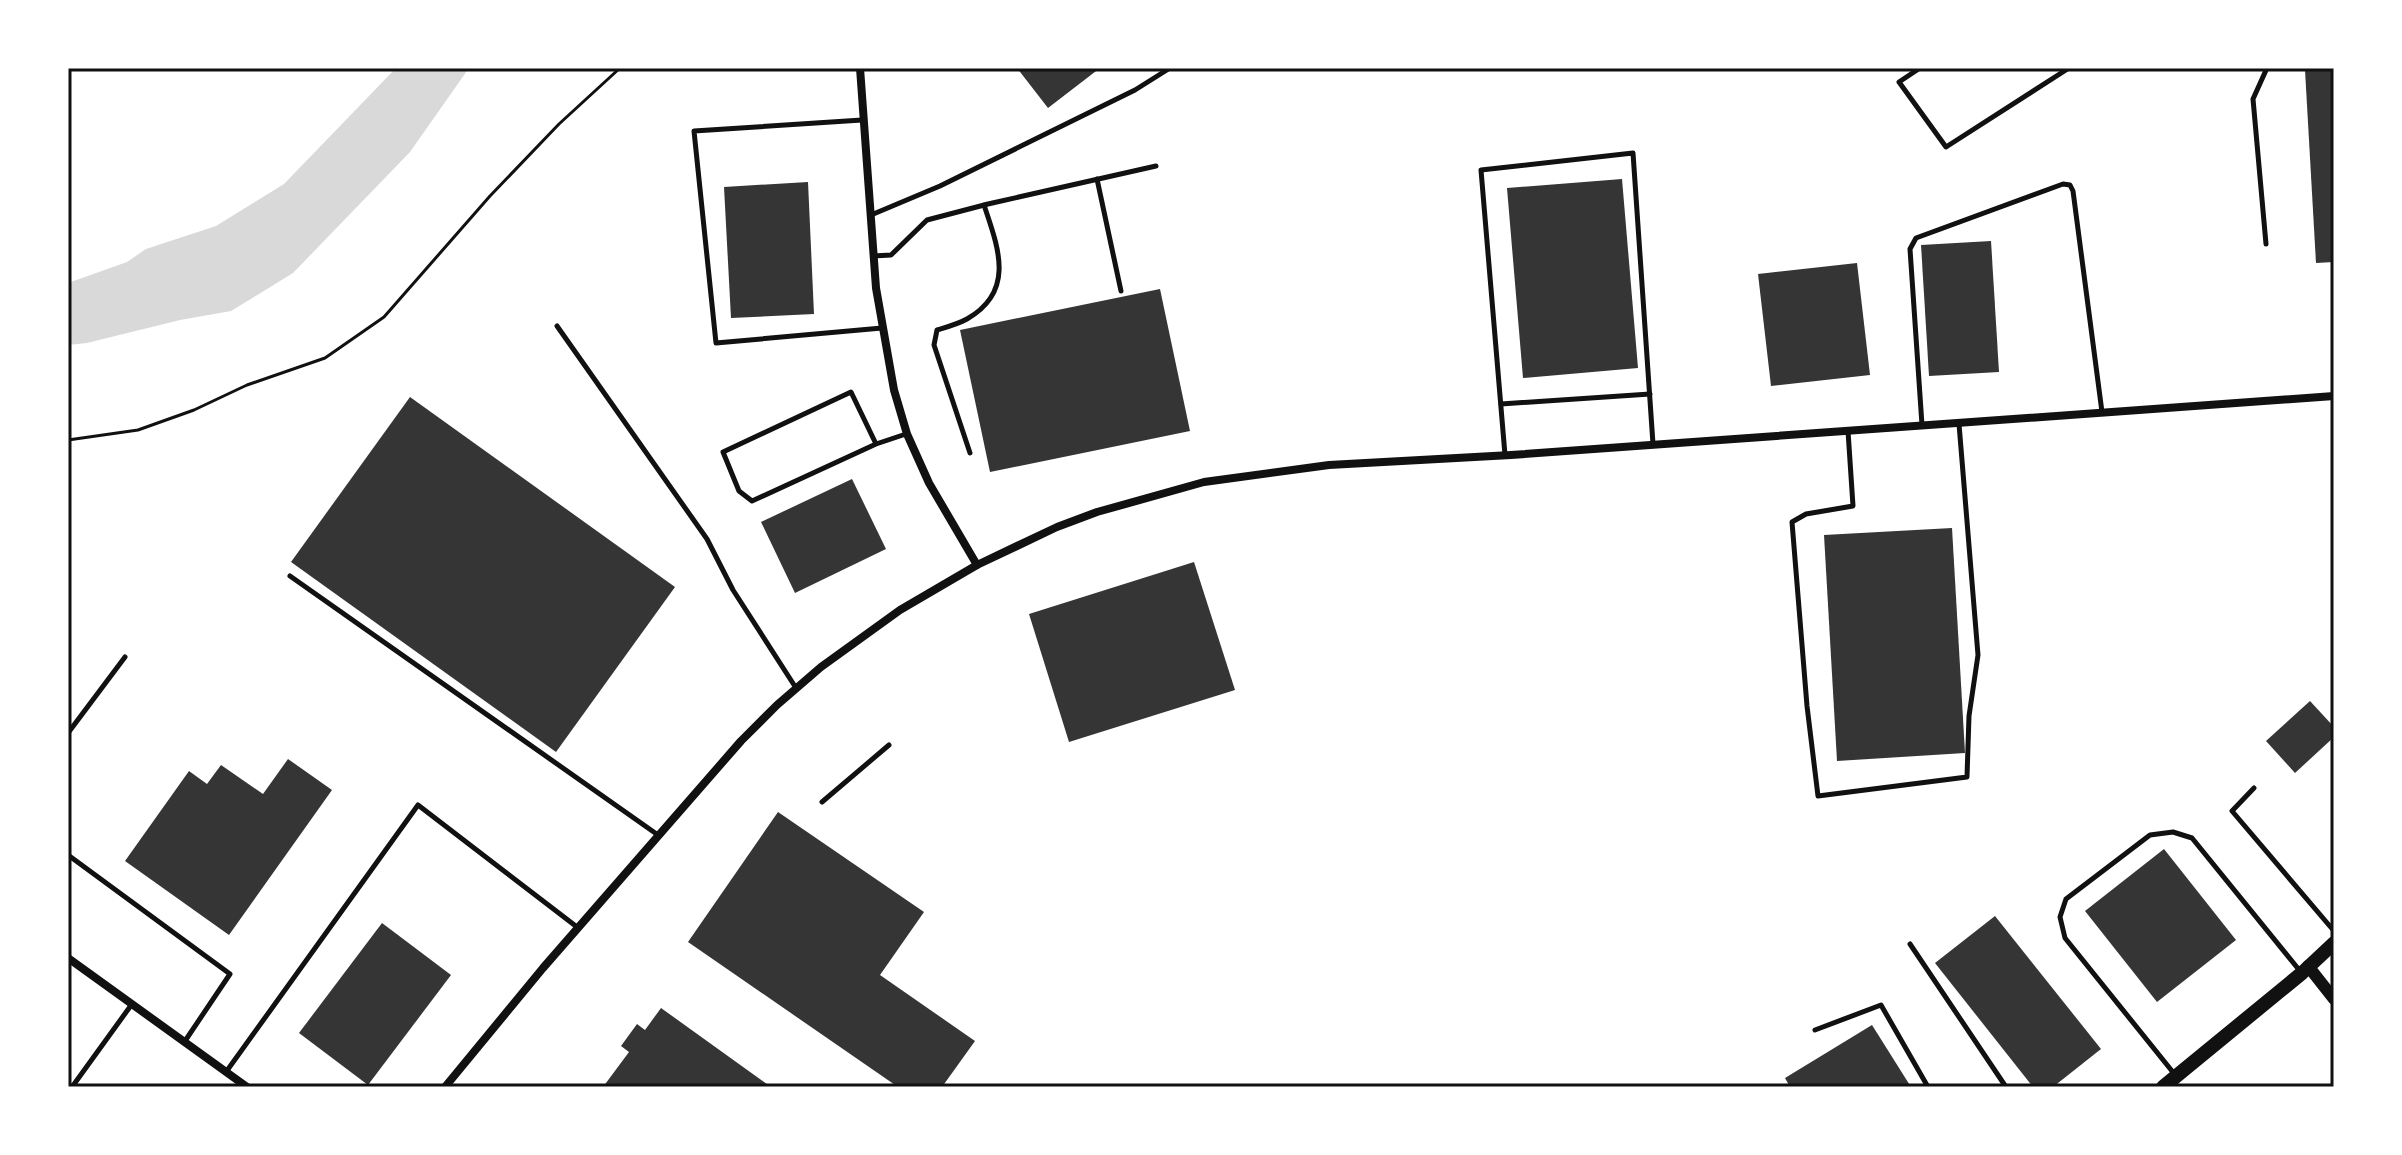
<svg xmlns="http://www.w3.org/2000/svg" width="2402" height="1155" font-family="'Fira Sans Condensed',sans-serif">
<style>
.water{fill:#d9d9d9}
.building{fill:#353535}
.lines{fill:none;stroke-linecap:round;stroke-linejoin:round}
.path{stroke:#111;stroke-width:3}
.service{stroke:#111;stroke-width:5}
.minor{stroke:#111;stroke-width:8}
.tertiary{stroke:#111;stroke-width:12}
.secondary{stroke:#111;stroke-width:14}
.neatline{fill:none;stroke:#111;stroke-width:3}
</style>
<rect width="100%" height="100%" fill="#fff"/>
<path class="water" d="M396,68H469L410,152L293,273L231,311L180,320L87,343L68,345V283L127,262L146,249L216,226L284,184Z"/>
<g class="building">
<path d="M1017,68H1100L1048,108Z"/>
<path d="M2334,69V262L2316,263L2305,70Z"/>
<path d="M1622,179L1638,368L1523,378L1507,188Z"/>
<path d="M808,182L814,314L731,318L724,187Z"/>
<path d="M1991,241L1999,372L1929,376L1921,245Z"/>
<path d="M1857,263L1870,375L1771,386L1758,274Z"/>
<path d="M1160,289L1190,431L990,472L960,330Z"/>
<path d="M410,397L675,587L556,752L291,562Z"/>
<path d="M852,479L886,549L795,593L761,522Z"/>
<path d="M1952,528L1965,753L1837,761L1824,535Z"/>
<path d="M1194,562L1235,690L1069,742L1029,614Z"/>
<path d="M2310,701L2334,727V737L2295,773L2266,741Z"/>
<path d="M288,759L332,790L229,935L125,861L189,771L207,784L221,765L263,794Z"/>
<path d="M778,812L924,912L880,975L975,1041L942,1087H898L688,942Z"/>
<path d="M2164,849L2236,940L2157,1002L2085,911Z"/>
<path d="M1995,916L2101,1049L2053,1087H2033L1935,963Z"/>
<path d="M382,923L451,975L368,1085L299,1033Z"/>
<path d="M661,1008L771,1087H603L629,1052L621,1046L637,1024L645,1030Z"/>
<path d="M1872,1025L1911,1087H1790L1785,1078Z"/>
</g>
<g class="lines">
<path class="path" d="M68,440L138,430L194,410L247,385L325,358L384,317L490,196L559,124L620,68"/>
<g class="service">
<path d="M1920,68L1899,82L1946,147L2069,68"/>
<path d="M862,120L694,131L716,343L882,328"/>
<path d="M1097,179L1121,291"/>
<path d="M871,215L940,186L1135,90L1170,68"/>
<path d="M2266,244L2253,99L2267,68"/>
<path d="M873,256L891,255L927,220L988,204L1156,166"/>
<path d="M557,326L707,539L733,590L796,688"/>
<path d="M1501,404L1650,394"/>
<path d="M1922,425L1910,249L1916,238L2063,184L2070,185L2073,191L2102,412"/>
<path d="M1848,431L1853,506L1806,514L1792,522L1807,706L1818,796L1967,777L1969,716L1978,655L1959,424"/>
<path d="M876,444L851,392L723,452L739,491L752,501L876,444L906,434"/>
<path d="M970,453L934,345L937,330C947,327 958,324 967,319C1016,291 998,247 984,205"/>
<path d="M1505,455L1481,170L1633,153L1653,444"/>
<path d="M290,576L658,835"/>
<path d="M68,733L125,657"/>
<path d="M2254,788L2232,811L2334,931"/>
<path d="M822,802L889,745"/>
<path d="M68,855L230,974L185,1041"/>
<path d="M1910,944L2006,1087"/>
<path d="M1815,1030L1881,1005L1928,1087"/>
<path d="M226,1072L418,805L577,927"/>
<path d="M2176,1076L2065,938L2060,917L2066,899L2150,835L2173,832L2192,838L2300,971"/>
<path d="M72,1087L132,1004"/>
</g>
<g class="minor">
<path d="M860,68L876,288L894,390L907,434L929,483L977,565"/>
<path d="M68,958L247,1087"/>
<path d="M445,1087L543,968L741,741L777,705L821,667L900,610L977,565L1057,527L1097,512L1204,482L1329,465L1511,455L2334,396"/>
</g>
<path class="tertiary" d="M2308,966L2334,999"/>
<path class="secondary" d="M2163,1087L2302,973L2334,943"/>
</g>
<rect width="2402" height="1155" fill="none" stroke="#ffffff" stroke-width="140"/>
<rect x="70" y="70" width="2262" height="1015" class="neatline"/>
</svg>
